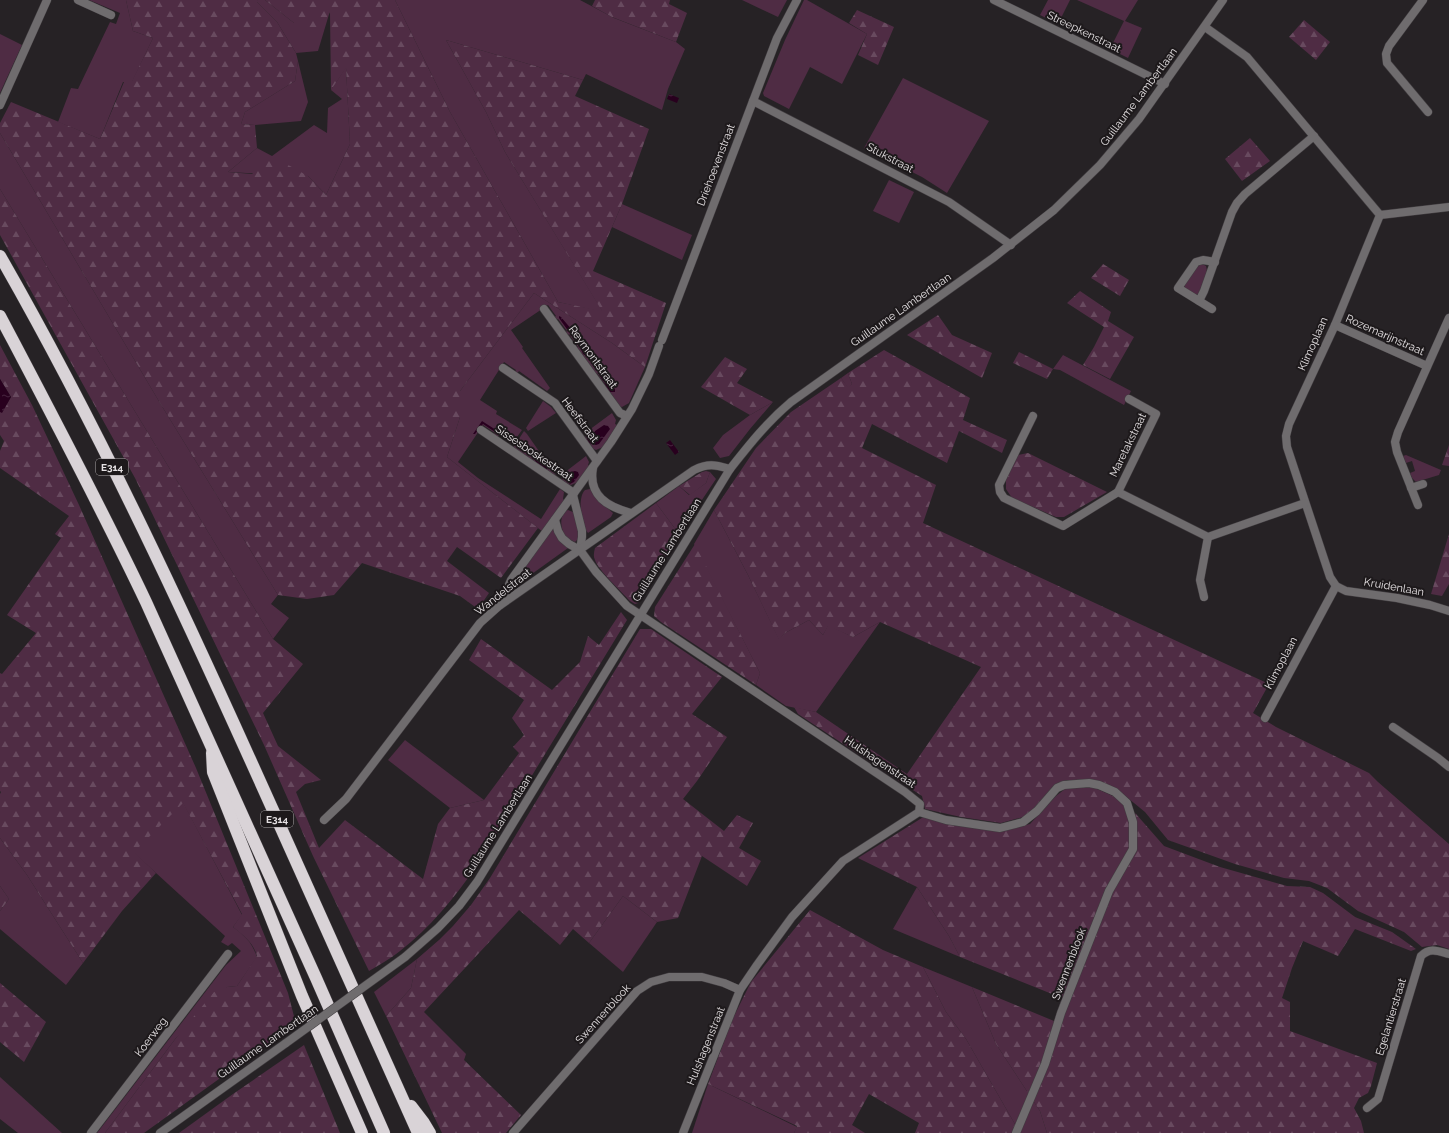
<svg xmlns="http://www.w3.org/2000/svg" width="1449" height="1133" font-family="Raleway,sans-serif">
<style>
.grass{fill:#4f2c44}
.forest{fill:url(#forest-firs)}
.water{fill:url(#water-ripples)}
.lines{fill:none;stroke-linecap:round;stroke-linejoin:round}
.minor-casing{stroke:#413d40;stroke-width:9}
.tertiary-casing{stroke:#413d40;stroke-width:9}
.motorway-casing{stroke:#413d40;stroke-width:13}
.minor{stroke:#6f6c6e;stroke-width:8}
.tertiary{stroke:#6f6c6e;stroke-width:8}
.motorway{stroke:#d9d3d7;stroke-width:12}
.tertiary-bridge-casing{stroke:#413d40;stroke-width:9;stroke-linecap:butt}
.tertiary-bridge{stroke:#6f6c6e;stroke-width:8}
.labels{text-anchor:middle;dominant-baseline:central;stroke-width:4;stroke-linejoin:round;paint-order:stroke}
.shield{fill:#1d191b;stroke:#a9a5a7;stroke-width:1}
.shield-label{font-size:10px;font-weight:bold;fill:#e5e1e3}
.street-label{font-size:11px;fill:#e5e1e3;stroke:#1d191b}
</style>
<defs>
<pattern id="forest-firs" width="22" height="20" patternUnits="userSpaceOnUse"><rect width="22" height="20" fill="#4f2c44"/><path d="M5 1l3.5 6h-7zM16 11l3.5 6h-7z" fill="#684a5f"/></pattern>
<pattern id="water-ripples" width="26" height="14" patternUnits="userSpaceOnUse"><rect width="26" height="14" fill="#28001e"/><path d="M2 4q2-2 4 0t4 0M15 11q2-2 4 0t4 0" fill="none" stroke="#47253f"/></pattern>
</defs>
<rect width="100%" height="100%" fill="#262225"/>
<g class="grass">
<path d="M89,0H126L133,31L153,38L132,82H123L100,139L58,122L71,88L78,89L110,22L116,24L120,13Z"/>
<path d="M258,0H265L294,23L330,11L318,51L296,53L277,22L256,1Z"/>
<path d="M395,0H580L614,18L676,42L685,49L668,89L662,110L586,74L583,80L446,40L486,112L505,152L603,312L558,302L450,112Z"/>
<path d="M742,0H787L778,17Z"/>
<path d="M804,0H807L867,34L842,84L810,67L789,109L764,96L763,93L785,40Z"/>
<path d="M1048,0H1070L1058,24L1040,15Z"/>
<path d="M1077,0H1138L1125,21L1142,28L1128,58L1110,49L1124,21Z"/>
<path d="M0,34L22,45L0,93Z"/>
<path d="M298,61L308,102L301,121L255,125L241,124L245,112L295,81Z"/>
<path d="M346,67L350,144L326,195L308,176L228,172L257,148L272,156L314,125L327,133L328,108L342,99L331,90Z"/>
<path d="M903,78L989,121L947,193L922,177L864,148Z"/>
<path d="M0,133L160,403L278,595L271,604L289,618L273,639L0,189Z"/>
<path d="M889,180L914,192L899,223L873,211Z"/>
<path d="M622,204L692,235L682,260L612,227Z"/>
<path d="M1202,264L1206,266C1209,274 1203,288 1198,294H1194L1184,288C1185,280 1194,267 1202,264Z"/>
<path d="M534,293L612,343L645,367L629,403L622,407L619,406L606,390L608,388L597,373L594,375L576,348L578,347L569,334L567,336L565,333L567,331L558,319L556,320L554,317L556,316L548,305L511,330L523,347L522,348L550,388L547,391L519,371L517,374L514,373L516,370L504,362L480,400L497,411L496,414L522,430L512,444L499,435L497,437L493,435L495,433L483,425L458,462L478,478L541,519L560,489L564,492L563,499L565,501L543,532L447,457L460,417V391Z"/>
<path d="M1063,355L1131,391L1124,405L1060,370L1053,369Z"/>
<path d="M848,373L852,384L848,388L841,378Z"/>
<path d="M543,401L551,407L556,413L528,431L526,428Z"/>
<path d="M773,402L750,429L729,456L720,458L713,448L723,435L750,415Z"/>
<path d="M612,413L616,420L615,424L617,425L603,447L596,450C588,447 585,440 585,433Z"/>
<path d="M524,431L527,434L557,477L513,448Z"/>
<path d="M1406,455L1441,470L1439,475L1416,482L1412,478L1410,473L1415,471L1412,461L1406,463L1403,456Z"/>
<path d="M586,456L589,462L588,465L590,466L578,482L571,485L564,482L560,476Z"/>
<path d="M710,472L716,479L679,534L656,503L679,486L689,495L706,483Z"/>
<path d="M590,489L597,499L613,513L611,517L588,533C581,525 577,498 585,490Z"/>
<path d="M568,510L573,512L580,532L578,539L575,542L565,537C561,527 559,520 565,511Z"/>
<path d="M714,510L748,575L779,639L785,633L809,620L823,635L828,625L853,637L880,622L816,712L786,706L756,685L760,673L694,544Z"/>
<path d="M553,528L568,548L511,589L509,588Z"/>
<path d="M405,740L484,800L450,808L388,760Z"/>
<path d="M183,802L242,915L233,927C245,936 252,942 257,957L237,986L227,987L176,1038L105,1133H97L226,965L241,951L232,943L228,946L221,942L225,936L133,852Z"/>
<path d="M0,838L27,875L83,963L66,985L0,929V911L9,899L0,886Z"/>
<path d="M917,887L949,936L960,957L893,929Z"/>
<path d="M623,896L657,922L623,972L589,943Z"/>
<path d="M417,959L411,988L386,1016L374,992Z"/>
<path d="M923,967L972,987L996,1044L1040,1111L1047,1133H1020L966,1039L946,1012Z"/>
<path d="M0,1077L62,1133H18L0,1119Z"/>
<path d="M708,1084L797,1127L794,1133H692Z"/>
</g>
<g class="forest">
<path d="M126,0H258L257,2L277,22L296,53L298,61L295,81L245,112L241,124L255,125L257,148L228,172L252,174L272,156L308,176L326,195L350,144L346,68L331,90L330,12L320,30L294,23L265,0H395L450,112L558,302L602,311L505,152L486,112L446,40L583,80L575,96L649,129L622,204L593,271L666,303L645,367L612,343L534,293L460,391V417L447,457L538,528L501,578L457,547L447,561L489,593L478,609L460,596L362,563L334,595L307,599L278,595L160,403L0,133V123L11,102L100,139L124,82L132,81L153,38L133,31Z"/>
<path d="M595,0H670L669,4L687,13L676,42L612,17L592,6Z"/>
<path d="M857,10L894,27L878,65L858,55L867,34L849,23Z"/>
<path d="M1304,20L1330,42L1316,60L1289,37Z"/>
<path d="M1250,138L1270,161L1242,181L1225,159Z"/>
<path d="M0,189L273,639L303,664L263,713L278,746L321,780L305,784L296,792L319,848L345,820L423,879L438,824L450,808L484,800L519,753L513,747L524,735L512,718L524,700L469,660L481,639L552,690L580,662L588,636L599,645L621,612L627,620L476,867C454,898 430,928 400,951C390,959 379,965 369,971L313,856L264,745L135,478L0,235Z"/>
<path d="M1103,264L1129,280L1120,296L1091,278Z"/>
<path d="M1080,291L1111,312L1108,321L1134,337L1110,379L1083,365L1094,347L1104,327L1067,303Z"/>
<path d="M938,315L952,335L992,353L982,378L907,335Z"/>
<path d="M0,345L32,405L79,505L196,768L288,993L296,1024L255,1053L144,1133H105L176,1038L214,992L227,987L237,986L257,956C253,942 244,936 233,927L242,914L183,803L134,852L156,873L122,911L83,963L27,875L0,838V794L1,792L0,791V673L2,674L36,633L7,615L61,538L55,534L69,516L0,468V451L4,441L0,435V412H2L11,397L0,379Z"/>
<path d="M884,350L970,398L963,420L1007,440L1002,453L959,431L947,463L872,424L862,448L936,485L923,523L1269,684L1253,713L1276,727L1369,773L1378,782L1449,844V949L1437,945L1422,947L1404,932L1358,911L1327,888L1309,881L1284,878L1235,864L1168,840L1145,812L1123,794L1109,785L1093,780H1067L1056,784L1036,808L1023,817L1001,823L961,817L925,809L922,796L798,714L794,707L816,712L907,774L981,667L880,622L853,637L828,626L823,635L809,620L785,633L779,640L748,575L714,510L756,448L791,412L841,378L848,387L852,384L848,373Z"/>
<path d="M1019,352L1053,369L1047,379L1013,363Z"/>
<path d="M725,357L747,369L737,383L773,402L750,415L701,387Z"/>
<path d="M1449,445V466L1442,465Z"/>
<path d="M1028,453L1107,492L1064,517H1056L1012,498L1006,489V479L1018,455Z"/>
<path d="M706,471L710,472L706,483L690,495L679,486L702,472Z"/>
<path d="M656,503L679,534L650,582L648,588L638,603L635,604L630,601C622,592 598,570 595,560C593,556 594,552 595,548Z"/>
<path d="M1449,534V584L1442,596L1431,594Z"/>
<path d="M695,544L760,673L756,685L661,622L654,616L655,607Z"/>
<path d="M640,629H651L722,677L692,714L727,737L697,781L683,799L724,831L737,815L753,823L739,848L761,861L747,886L702,856L678,918L657,922L623,896L589,943L573,929L560,945L519,910L424,1012L466,1054L464,1060L521,1115L506,1133H442L386,1016L411,988L417,959L439,940L453,926L471,905L490,878Z"/>
<path d="M1079,787L1095,788L1113,796L1136,814L1164,846L1220,867L1287,886L1310,887L1323,893L1355,917L1392,932L1416,949L1411,951L1355,929L1338,956L1303,941L1292,968L1282,998L1290,1002V1031L1377,1063L1371,1086L1368,1093L1359,1098L1354,1108L1361,1121L1364,1133H1047L1040,1111L996,1044L972,987L1054,1021L1062,998L960,957L949,936L917,887L858,858L925,816L1009,829L1030,824L1056,796L1065,789Z"/>
<path d="M0,886L9,899L0,911Z"/>
<path d="M810,910L883,950L923,967L946,1012L966,1039L1020,1133H915L919,1123L869,1094L852,1125L865,1133H794L797,1126L708,1084L733,1018L751,982Z"/>
<path d="M0,983L46,1022L24,1062L0,1042Z"/>
<path d="M304,1045L340,1133H179L233,1094Z"/>
</g>
<g class="water">
<path d="M669,94L679,98L677,103L667,99Z"/>
<path d="M559,316L561,317L589,350L590,355L588,357L583,354L581,349L559,318Z"/>
<path d="M600,371L610,385L615,388V392H610L598,373Z"/>
<path d="M0,379L11,397L2,413L0,412Z"/>
<path d="M482,421L507,437L514,435L515,438L512,442H510L483,424L475,434H473Z"/>
<path d="M604,425L608,426L610,429L599,444L596,445L589,443L587,439L589,435Z"/>
<path d="M670,440L679,452L675,455L666,443Z"/>
<path d="M519,445L533,455L538,462L544,463L547,468V470L536,462L532,456L518,447Z"/>
<path d="M575,471L578,472L579,475L574,482L570,484L565,480C565,474 569,472 575,471Z"/>
</g>
<g class="lines">
<defs>
<g id="minor">
<path d="M78,0L111,15"/>
<path d="M994,0L1165,84"/>
<path d="M1423,0L1389,46L1386,54L1387,63L1428,112"/>
<path d="M1205,27L1247,57L1380,215L1335,325L1289,424L1286,436L1287,447L1330,577L1336,586L1346,591L1397,598L1430,605L1449,611"/>
<path d="M753,101L949,202L1011,245"/>
<path d="M0,105L47,0"/>
<path d="M1380,215L1449,207"/>
<path d="M1199,301L1204,291L1232,212L1237,203L1245,194L1314,136"/>
<path d="M544,309L620,413L627,416"/>
<path d="M1212,309L1178,288L1196,262L1203,260L1215,262"/>
<path d="M1335,325L1427,366"/>
<path d="M662,340L777,38L797,0"/>
<path d="M503,368L555,403L597,461"/>
<path d="M1033,416L999,485L1000,492L1004,498L1063,526L1118,492L1208,537L1305,503"/>
<path d="M481,430L574,493"/>
<path d="M593,468C588,496 608,507 631,513"/>
<path d="M1411,488L1423,484"/>
<path d="M1118,492L1156,414L1129,399"/>
<path d="M573,495L582,531V537L580,550"/>
<path d="M1418,505L1397,452L1395,442L1398,432L1449,318"/>
<path d="M555,520L558,531L562,538L569,544L580,550L596,572L627,606L905,792L920,804L919,812L843,861L792,917L757,965L740,990L683,1133"/>
<path d="M1204,597L1200,580L1208,537"/>
<path d="M500,605L511,580L611,442L632,409L649,374L659,346"/>
<path d="M1265,718L1336,586"/>
<path d="M1393,727L1438,758L1449,767"/>
<path d="M919,812L946,820L1000,828L1023,822L1037,811L1057,788L1064,785L1089,783L1099,785L1115,792L1127,803L1133,822V849L1109,891L1061,1013L1045,1064L1016,1133"/>
<path d="M324,820L346,799L480,623L499,606L694,470C709,463 715,465 730,469"/>
<path d="M1367,1108L1378,1099L1421,956C1430,947 1438,951 1449,954"/>
<path d="M91,1133L228,954"/>
<path d="M513,1133L637,991L651,982L669,977H702L724,983L740,990"/>
</g>
<g id="tertiary">
<path d="M405,957L438,928L459,906L477,882L730,469C749,445 767,422 791,402L993,258L1054,210L1100,165L1139,119L1223,0"/>
<path d="M160,1133L286,1043"/>
</g>
<g id="motorway">
<path d="M0,256C102,434 188,621 272,808C321,916 370,1024 418,1133"/>
<path d="M0,316C50,411 100,505 146,602L316,978L384,1133"/>
<path d="M212,753L213,772L302,996L362,1133"/>
<path d="M411,1106L424,1123L430,1133"/>
</g>
</defs>
<use href="#minor" class="minor-casing"/>
<use href="#tertiary" class="tertiary-casing"/>
<use href="#motorway" class="motorway-casing"/>
<use href="#minor" class="minor"/>
<use href="#tertiary" class="tertiary"/>
<use href="#motorway" class="motorway"/>
<defs>
<path id="tertiary-bridge" d="M286,1043L405,957"/>
</defs>
<use href="#tertiary-bridge" class="tertiary-bridge-casing"/>
<use href="#tertiary-bridge" class="tertiary-bridge"/>
</g>
<g class="labels">
<g class="shield">
<rect x="96" y="459" width="32" height="16" rx="3"/>
<rect x="261" y="811" width="32" height="16" rx="3"/>
</g>
<g class="shield-label">
<text x="112" y="467">E314</text>
<text x="277" y="819">E314</text>
</g>
<g class="street-label">
<text transform="translate(1084 32) rotate(26)">Streepkenstraat</text>
<text transform="translate(1139 97) rotate(-53)">Guillaume Lambertlaan</text>
<text transform="translate(890 158) rotate(28)">Stukstraat</text>
<text transform="translate(716 165) rotate(-69)">Driehoevenstraat</text>
<text transform="translate(901 310) rotate(-35)">Guillaume Lambertlaan</text>
<text transform="translate(1385 335) rotate(24)">Rozemarijnstraat</text>
<text transform="translate(1313 344) rotate(-66)">Klimoplaan</text>
<text transform="translate(593 357) rotate(54)">Reymontstraat</text>
<text transform="translate(580 420) rotate(53)">Heefstraat</text>
<text transform="translate(1128 445) rotate(-64)">Maretakstraat</text>
<text transform="translate(534 453) rotate(34)">Sissesboskestraat</text>
<text transform="translate(667 550) rotate(-58)">Guillaume Lambertlaan</text>
<text transform="translate(1394 587) rotate(10)">Kruidenlaan</text>
<text transform="translate(503 592) rotate(-38)">Wandelstraat</text>
<text transform="translate(1281 663) rotate(-62)">Klimoplaan</text>
<text transform="translate(880 762) rotate(34)">Hulshagenstraat</text>
<text transform="translate(498 826) rotate(-58)">Guillaume Lambertlaan</text>
<text transform="translate(1069 964) rotate(-69)">Swennenblook</text>
<text transform="translate(603 1014) rotate(-48)">Swennenblook</text>
<text transform="translate(1391 1017) rotate(-73)">Egelantierstraat</text>
<text transform="translate(151 1037) rotate(-53)">Koerweg</text>
<text transform="translate(268 1042) rotate(-35)">Guillaume Lambertlaan</text>
<text transform="translate(706 1046) rotate(-68)">Hulshagenstraat</text>
</g>
</g>
</svg>
